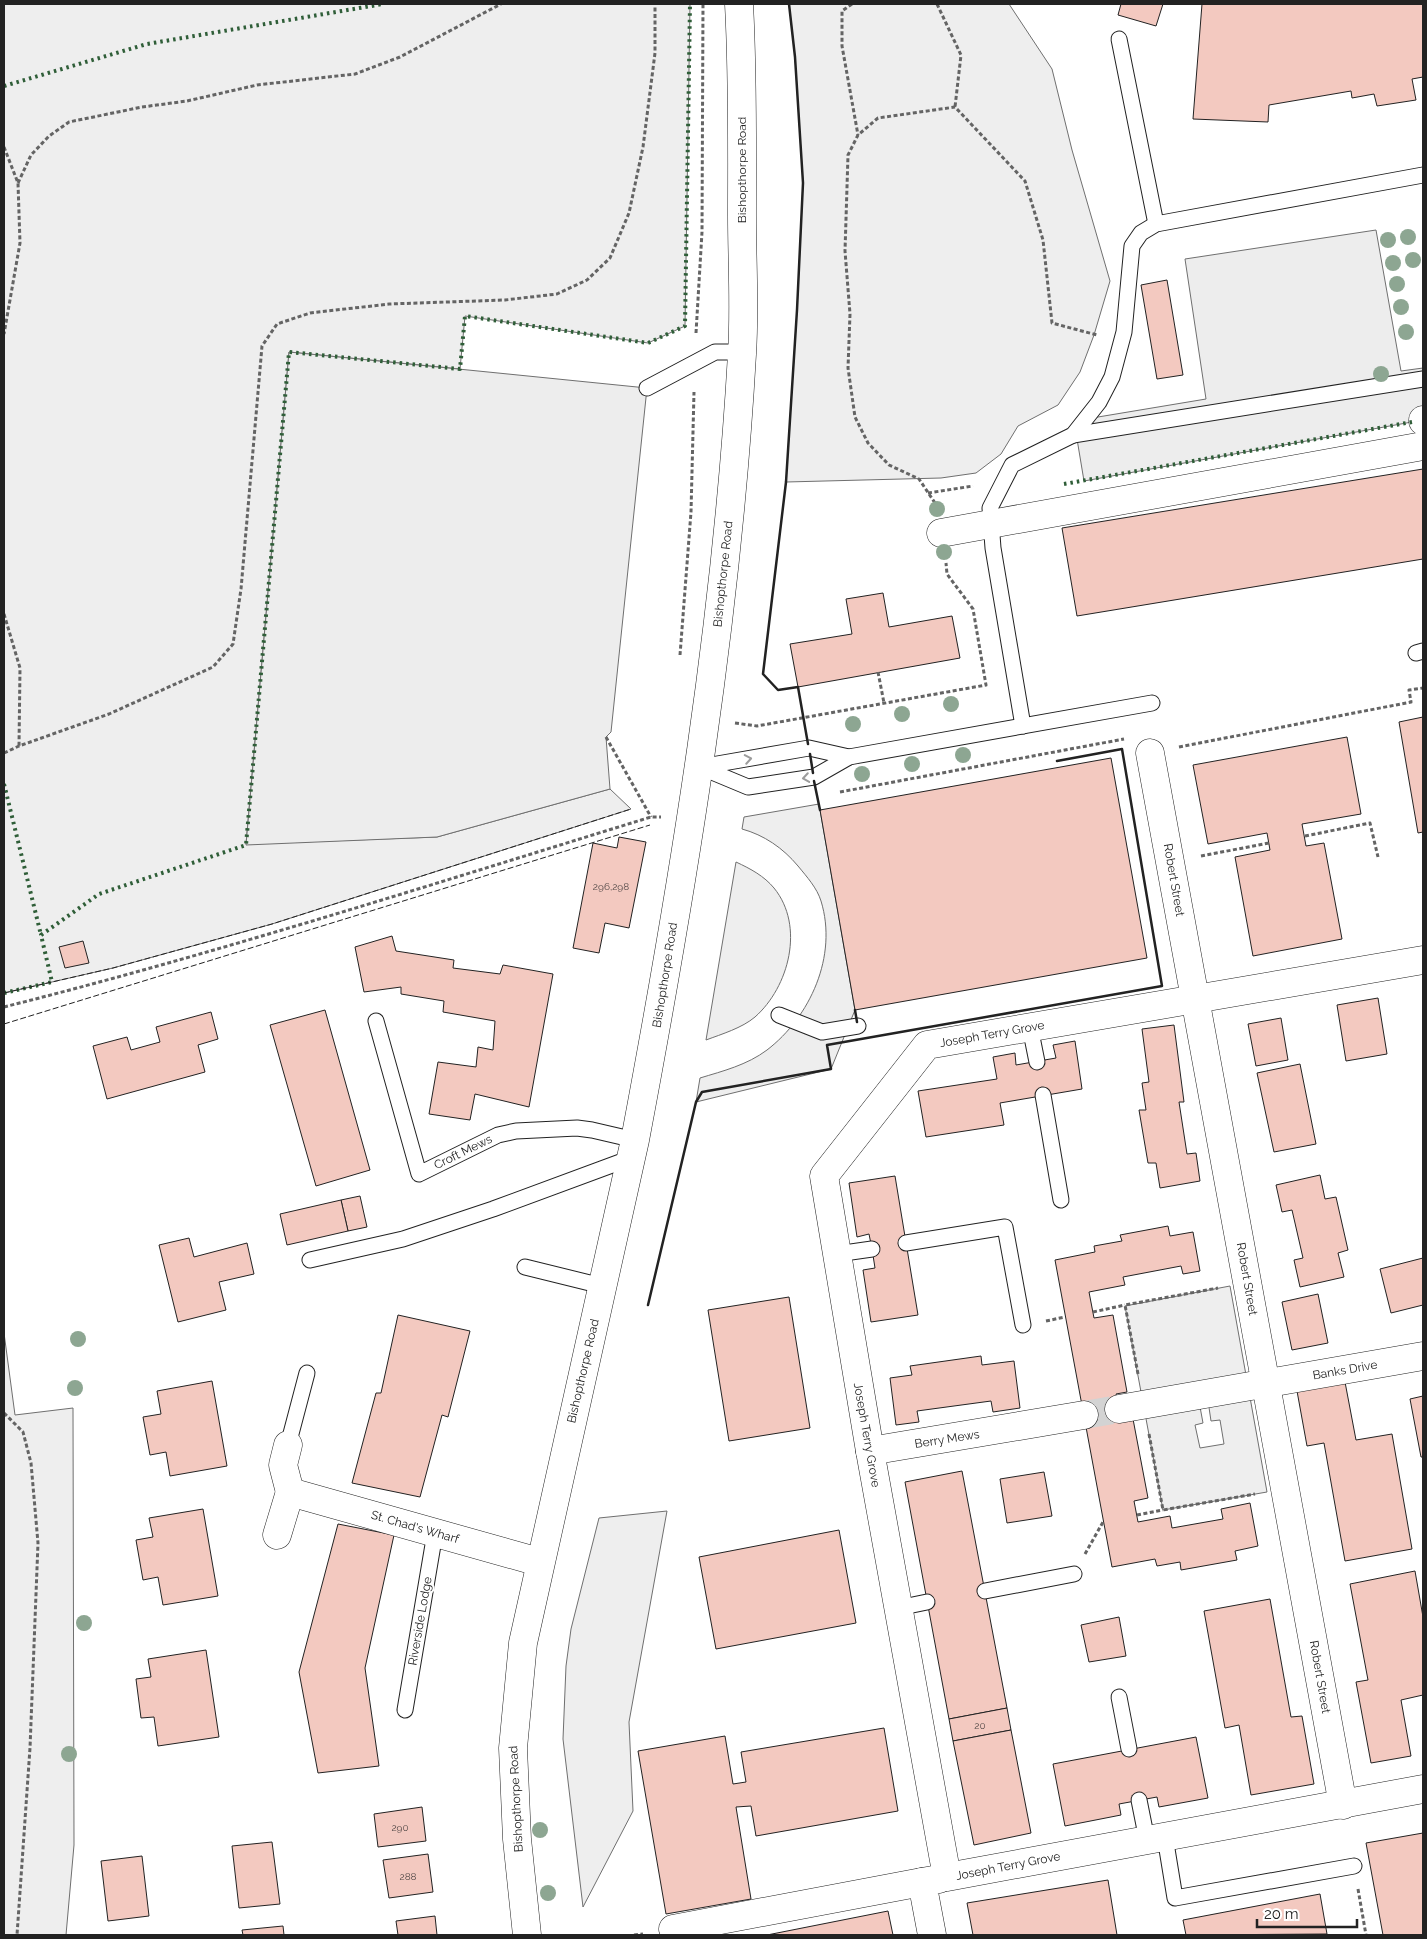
<svg xmlns="http://www.w3.org/2000/svg" width="1427" height="1939" font-family="Raleway,sans-serif">
<style>
.green{fill:#eee;stroke:#6f6f6f;fill-rule:evenodd}
.parking{fill:#ededed;stroke:#6f6f6f}
.building{fill:#f3c9c0;stroke:#222}
.lines{fill:none;stroke-linecap:round;stroke-linejoin:round}
.street-tunnel{stroke:#d3d3d3;stroke-width:28;stroke-dasharray:28 14;stroke-linecap:butt}
.lane-casing{stroke:#222;stroke-width:17}
.street-casing{stroke:#222;stroke-width:29}
.secondary-casing{stroke:#222;stroke-width:29}
.path{stroke:#646464;stroke-width:3;stroke-dasharray:4 2.5;stroke-linecap:butt}
.lane{stroke:#fff;stroke-width:15}
.street{stroke:#fff;stroke-width:28}
.secondary{stroke:#fff;stroke-width:28}
.hedge{stroke:#2f5e38;stroke-width:4;stroke-dasharray:2.5 4;stroke-linecap:butt}
.fence{stroke:#222;stroke-width:1;stroke-dasharray:6 2.5;stroke-linecap:butt}
.wall{stroke:#222;stroke-width:2.5}
.tree{fill:#8da692}
.oneway{stroke:#9c9c9c}
.labels{text-anchor:middle;dominant-baseline:central;stroke-width:4;stroke-linejoin:round;paint-order:stroke}
.number-label{font-size:10px;fill:#564c4a}
.street-label{font-size:12px;fill:#222;stroke:#fff}
</style>
<rect width="100%" height="100%" fill="#fff"/>
<g class="green">
<path d="M4,4H690L685,326L648,343L465,316L460,369L289,352L246,844L437,837L610,789L631,809L272,924L113,968L4,993Z"/>
<path d="M789,4H1009L1052,69L1072,150L1110,281L1094,335L1080,372L1058,405L1018,426L1001,454L976,473L941,478L786,482L797,310L803,183L795,57Z"/>
<path d="M819,804L855,1010L831,1069L696,1102L700,1078C723,1071 747,1065 767,1050C810,1017 838,956 821,901C817,888 807,877 798,866C783,848 764,835 742,829L744,817Z"/>
<path d="M736,862C751,869 764,876 774,888C805,926 789,987 755,1017C742,1028 722,1034 706,1040Z"/>
<path d="M1230,1286L1267,1492L1163,1510L1125,1306ZM1207,1394L1211,1421L1220,1420L1224,1444L1200,1448L1195,1425L1203,1423L1198,1396Z"/>
<path d="M4,1333L15,1415L73,1408L74,1845L66,1935H4Z"/>
<path d="M667,1511L629,1722L633,1811L583,1907L563,1739L566,1666L571,1629L599,1518Z"/>
</g>
<g class="parking">
<path d="M1376,230L1401,371L1423,368V420L1084,481L1074,421L1206,399L1185,259Z"/>
<path d="M289,352L647,388L611,732L606,737L610,789L437,837L246,845Z"/>
</g>
<g class="building">
<path d="M1121,4H1163L1156,26L1118,15Z"/>
<path d="M1202,4H1423V77L1412,79L1416,100L1377,106L1374,94L1352,98L1351,91L1269,105L1268,122L1193,119Z"/>
<path d="M1167,280L1183,375L1157,379L1141,285Z"/>
<path d="M1423,469V559L1077,616L1062,528Z"/>
<path d="M883,593L889,627L952,616L960,658L798,687L790,644L852,634L846,599Z"/>
<path d="M1423,717V832L1418,833L1399,722Z"/>
<path d="M1347,737L1361,814L1302,824L1306,846L1324,843L1342,939L1253,956L1235,857L1270,850L1267,833L1208,844L1193,765Z"/>
<path d="M1111,758L1147,958L855,1010L820,810Z"/>
<path d="M619,837L646,842L629,928L605,923L599,953L573,948L593,843L617,848Z"/>
<path d="M392,936L396,951L454,960L453,968L500,974L503,965L553,974L529,1107L475,1094L470,1120L429,1114L438,1062L476,1067L478,1047L493,1050L495,1021L443,1012L444,1001L401,994V987L364,992L355,947Z"/>
<path d="M83,941L89,963L65,968L59,947Z"/>
<path d="M1378,998L1387,1054L1346,1061L1337,1005Z"/>
<path d="M325,1010L370,1170L316,1186L270,1025Z"/>
<path d="M211,1012L218,1039L198,1045L205,1072L107,1099L93,1046L127,1037L131,1050L160,1042L156,1027Z"/>
<path d="M1281,1018L1288,1060L1256,1066L1248,1024Z"/>
<path d="M1174,1025L1184,1102H1179L1187,1154L1196,1153L1200,1181L1160,1188L1156,1163H1148L1139,1110H1146L1142,1083L1149,1082L1142,1029Z"/>
<path d="M1075,1041L1082,1089L1000,1103L1004,1125L926,1137L918,1091L997,1079L993,1057L1015,1053L1016,1065L1056,1058L1053,1045Z"/>
<path d="M1300,1064L1316,1144L1274,1152L1257,1073Z"/>
<path d="M1320,1175L1325,1199L1336,1197L1348,1250L1338,1253L1344,1277L1300,1287L1294,1260L1303,1258L1292,1210L1282,1212L1276,1185Z"/>
<path d="M895,1176L918,1315L871,1322L863,1270L875,1268L872,1249L869,1234L857,1237L849,1183Z"/>
<path d="M360,1196L367,1227L348,1231L341,1200Z"/>
<path d="M341,1200L348,1231L287,1245L280,1214Z"/>
<path d="M1168,1226L1170,1236L1193,1232L1200,1271L1183,1274L1181,1266L1123,1277L1125,1285L1089,1292L1094,1318L1113,1315L1127,1392L1116,1394L1119,1409L1133,1419L1148,1498L1134,1501L1138,1522L1170,1516L1172,1528L1223,1519L1221,1509L1250,1503L1258,1546L1235,1551L1237,1560L1181,1570L1180,1562L1157,1566L1155,1559L1112,1567L1055,1260L1095,1252L1094,1246L1122,1241L1120,1235Z"/>
<path d="M189,1238L194,1257L247,1243L254,1274L219,1282L226,1310L178,1322L159,1245Z"/>
<path d="M1423,1258V1305L1391,1313L1380,1269Z"/>
<path d="M1318,1294L1328,1343L1292,1350L1282,1302Z"/>
<path d="M789,1297L810,1428L729,1441L708,1310Z"/>
<path d="M398,1315L470,1331L448,1417L442,1415L420,1497L352,1483L376,1393H381Z"/>
<path d="M981,1356L982,1365L1014,1361L1020,1408L993,1412L991,1401L917,1411L919,1422L896,1425L890,1378L912,1375L910,1366Z"/>
<path d="M212,1381L227,1466L170,1476L166,1452L150,1455L143,1417L161,1414L157,1391Z"/>
<path d="M1345,1382L1356,1440L1392,1434L1412,1549L1345,1561L1324,1443L1307,1446L1297,1391Z"/>
<path d="M1423,1396V1457H1421L1410,1399Z"/>
<path d="M962,1471L1007,1708L949,1719L905,1482Z"/>
<path d="M1044,1472L1052,1516L1007,1523L1000,1479Z"/>
<path d="M203,1509L218,1596L163,1605L158,1577L143,1580L136,1540L153,1537L149,1518Z"/>
<path d="M338,1524L394,1535L365,1668L379,1766L318,1773L299,1672Z"/>
<path d="M839,1530L856,1623L716,1649L699,1557Z"/>
<path d="M1415,1571L1423,1617V1695L1401,1700L1411,1756L1371,1763L1356,1682L1368,1680L1350,1584Z"/>
<path d="M1270,1599L1291,1717L1302,1716L1314,1784L1251,1795L1239,1725L1225,1728L1204,1611Z"/>
<path d="M1119,1617L1126,1656L1089,1662L1081,1625Z"/>
<path d="M206,1650L219,1737L158,1746L154,1717L141,1718L136,1679L151,1677L148,1659Z"/>
<path d="M1007,1708L1011,1730L953,1741L949,1719Z"/>
<path d="M884,1728L898,1811L756,1836L751,1806L736,1807L751,1899L666,1914L638,1751L725,1736L733,1784L746,1782L741,1752Z"/>
<path d="M1011,1730L1031,1833L974,1845L953,1741Z"/>
<path d="M1196,1737L1208,1798L1159,1807L1157,1797L1119,1804L1121,1815L1065,1826L1053,1764Z"/>
<path d="M422,1807L426,1841L378,1847L374,1814Z"/>
<path d="M1423,1833V1935H1383L1366,1843Z"/>
<path d="M272,1842L280,1904L239,1908L232,1846Z"/>
<path d="M428,1854L433,1892L389,1898L383,1860Z"/>
<path d="M142,1856L149,1916L108,1921L101,1861Z"/>
<path d="M1108,1880L1117,1935H973L967,1903Z"/>
<path d="M1320,1894L1327,1934L1186,1935L1183,1920Z"/>
<path d="M888,1911L893,1935H767Z"/>
<path d="M435,1916L437,1935H398L396,1921Z"/>
<path d="M283,1926L284,1935H243L242,1930Z"/>
</g>
<g class="lines">
<path class="street-tunnel" d="M1084,1415L1119,1409"/>
<defs>
<g id="lane">
<path d="M1119,39L1156,224"/>
<path d="M647,388L715,352H742"/>
<path d="M1073,435L1423,379"/>
<path d="M1416,653L1423,651"/>
<path d="M1023,726L993,548L990,508L1012,465L1073,435L1099,402L1112,377L1124,332L1132,246L1141,233L1156,224L1423,175"/>
<path d="M700,767L748,787L814,777L849,757L1152,703"/>
<path d="M700,767L809,748L849,757"/>
<path d="M779,1015L822,1032L858,1026"/>
<path d="M376,1021L419,1174L498,1135L516,1131L577,1128L592,1130L635,1140"/>
<path d="M1030,1027L1037,1062"/>
<path d="M1043,1095L1061,1200"/>
<path d="M906,1243L1005,1227L1023,1325"/>
<path d="M837,1254L872,1249"/>
<path d="M310,1260L403,1239L493,1209L631,1158"/>
<path d="M525,1267L602,1286"/>
<path d="M288,1445L307,1373"/>
<path d="M985,1591L1074,1574"/>
<path d="M898,1608L927,1602"/>
<path d="M1119,1697L1129,1749"/>
<path d="M405,1710L435,1533"/>
<path d="M1139,1800L1147,1840"/>
<path d="M1165,1837L1175,1898L1354,1866"/>
</g>
<g id="street">
<path d="M1423,420V421"/>
<path d="M941,533L1423,446"/>
<path d="M1150,753L1343,1805"/>
<path d="M1423,960L927,1045L824,1176L870,1451L947,1877L1423,1789"/>
<path d="M1119,1409L1423,1356"/>
<path d="M288,1445L283,1465L290,1492"/>
<path d="M870,1451L1084,1415"/>
<path d="M277,1535L290,1492L539,1562"/>
<path d="M673,1929L922,1882"/>
<path d="M932,1935L922,1882L939,1879"/>
</g>
<path id="secondary" d="M527,1935L517,1839L513,1748L523,1643L635,1140C684,880 727,619 742,354C745,309 742,262 742,216C742,145 743,75 739,4"/>
</defs>
<use href="#lane" class="lane-casing"/>
<use href="#street" class="street-casing"/>
<use href="#secondary" class="secondary-casing"/>
<g class="path">
<path d="M852,4L842,11V46L858,135"/>
<path d="M937,4L961,55L955,107"/>
<path d="M4,147L18,183L20,243L4,334"/>
<path d="M18,183L31,155L49,136L69,122L142,107L187,101L257,85L355,74L400,57L501,4"/>
<path d="M696,333L702,232L703,4"/>
<path d="M928,493L973,486"/>
<path d="M935,503L919,479L889,465L868,443L855,417L848,368L850,314L845,251L848,155L858,135L878,118L955,107L1025,181L1043,240L1052,323L1097,335"/>
<path d="M4,614L20,668L19,746"/>
<path d="M680,655L691,512L694,392"/>
<path d="M878,672L884,703"/>
<path d="M735,723L757,726L986,685L973,609L947,574L946,563"/>
<path d="M606,737L651,817"/>
<path d="M1179,747L1411,702L1409,690L1423,688"/>
<path d="M4,753L19,746L109,714L213,667L233,644L241,589L262,346L277,324L310,313L389,304L505,300L557,294L587,280L610,258L629,213L643,147L655,53V4"/>
<path d="M840,792L1124,739"/>
<path d="M1305,836L1370,823L1378,857"/>
<path d="M1201,856L1269,843"/>
<path d="M4,1007C222,952 436,883 651,817H661"/>
<path d="M1093,1312L1125,1305"/>
<path d="M1046,1321L1065,1317"/>
<path d="M1138,1374L1125,1305L1218,1288"/>
<path d="M4,1413L23,1432L31,1463L38,1543L30,1748L17,1935"/>
<path d="M1149,1434L1163,1510L1255,1494"/>
<path d="M1137,1515L1163,1510"/>
<path d="M1085,1554L1103,1522"/>
<path d="M1358,1889L1366,1935"/>
<path d="M634,1935L643,1934"/>
</g>
<use href="#lane" class="lane"/>
<use href="#street" class="street"/>
<use href="#secondary" class="secondary"/>
<g class="hedge">
<path d="M4,86L147,44L383,4"/>
<path d="M1064,484L1412,422"/>
<path d="M4,784L41,935"/>
<path d="M4,993L52,982L41,935L99,894L246,845L289,352L460,369L465,316L648,343L685,326L690,4"/>
</g>
<g class="fence">
<path d="M4,993L113,968L272,924L631,809"/>
<path d="M4,1024L650,825"/>
</g>
<g class="wall">
<path d="M789,4L795,57L803,183L797,310L786,482L763,674L778,690L798,687L808,744"/>
<path d="M810,754L813,773"/>
<path d="M814,781L820,810"/>
<path d="M855,1010L857,1022"/>
<path d="M648,1305L696,1102L702,1092L831,1069L827,1045L1162,986L1122,749L1057,761"/>
</g>
</g>
<g class="tree">
<circle cx="1408" cy="237" r="8"/>
<circle cx="1388" cy="240" r="8"/>
<circle cx="1413" cy="260" r="8"/>
<circle cx="1393" cy="263" r="8"/>
<circle cx="1397" cy="284" r="8"/>
<circle cx="1401" cy="307" r="8"/>
<circle cx="1406" cy="332" r="8"/>
<circle cx="1381" cy="374" r="8"/>
<circle cx="937" cy="509" r="8"/>
<circle cx="944" cy="552" r="8"/>
<circle cx="951" cy="704" r="8"/>
<circle cx="902" cy="714" r="8"/>
<circle cx="853" cy="724" r="8"/>
<circle cx="963" cy="755" r="8"/>
<circle cx="912" cy="764" r="8"/>
<circle cx="862" cy="774" r="8"/>
<circle cx="78" cy="1339" r="8"/>
<circle cx="75" cy="1388" r="8"/>
<circle cx="84" cy="1623" r="8"/>
<circle cx="69" cy="1754" r="8"/>
<circle cx="540" cy="1830" r="8"/>
<circle cx="548" cy="1893" r="8"/>
</g>
<defs><path id="oneway-chevron" d="M-2-3.5L2.5 0L-2 3.5" fill="none" stroke-width="1.6" stroke-linecap="round" stroke-linejoin="round" transform="scale(1.25)"/></defs>
<g class="oneway">
<use href="#oneway-chevron" transform="translate(748 759) rotate(-10)"/>
<use href="#oneway-chevron" transform="translate(806 778) rotate(171)"/>
</g>
<g class="labels">
<g class="number-label">
<text x="611" y="886">296,298</text>
<text x="980" y="1725">20</text>
<text x="400" y="1827">290</text>
<text x="408" y="1876">288</text>
</g>
<g class="street-label">
<text transform="translate(742 170) rotate(-90)">Bishopthorpe Road</text>
<text transform="translate(723 574) rotate(-84)">Bishopthorpe Road</text>
<text transform="translate(1174 880) rotate(80)">Robert Street</text>
<text transform="translate(665 975) rotate(-81)">Bishopthorpe Road</text>
<text transform="translate(992 1034) rotate(-10)">Joseph Terry Grove</text>
<text transform="translate(463 1152) rotate(-26)">Croft Mews</text>
<text transform="translate(1247 1279) rotate(80)">Robert Street</text>
<text transform="translate(1345 1370) rotate(-10)">Banks Drive</text>
<text transform="translate(583 1371) rotate(-77)">Bishopthorpe Road</text>
<text transform="translate(867 1435) rotate(80)">Joseph Terry Grove</text>
<text transform="translate(947 1439) rotate(-9)">Berry Mews</text>
<text transform="translate(415 1527) rotate(16)">St. Chad's Wharf</text>
<text transform="translate(420 1621) rotate(-80)">Riverside Lodge</text>
<text transform="translate(1320 1677) rotate(80)">Robert Street</text>
<text transform="translate(516 1799) rotate(-93)">Bishopthorpe Road</text>
<text transform="translate(1008 1866) rotate(-11)">Joseph Terry Grove</text>
</g>
</g>
<rect width="1427" height="1939" fill="none" stroke="#222222" stroke-width="10"/>
<path d="M1257 1919v8h100v-8" fill="none" stroke="#222222" stroke-width="2.5"/>
<text x="1264" y="1919" font-size="15" fill="#222222" stroke="#ffffff" stroke-width="4" paint-order="stroke">20 m</text>
</svg>
